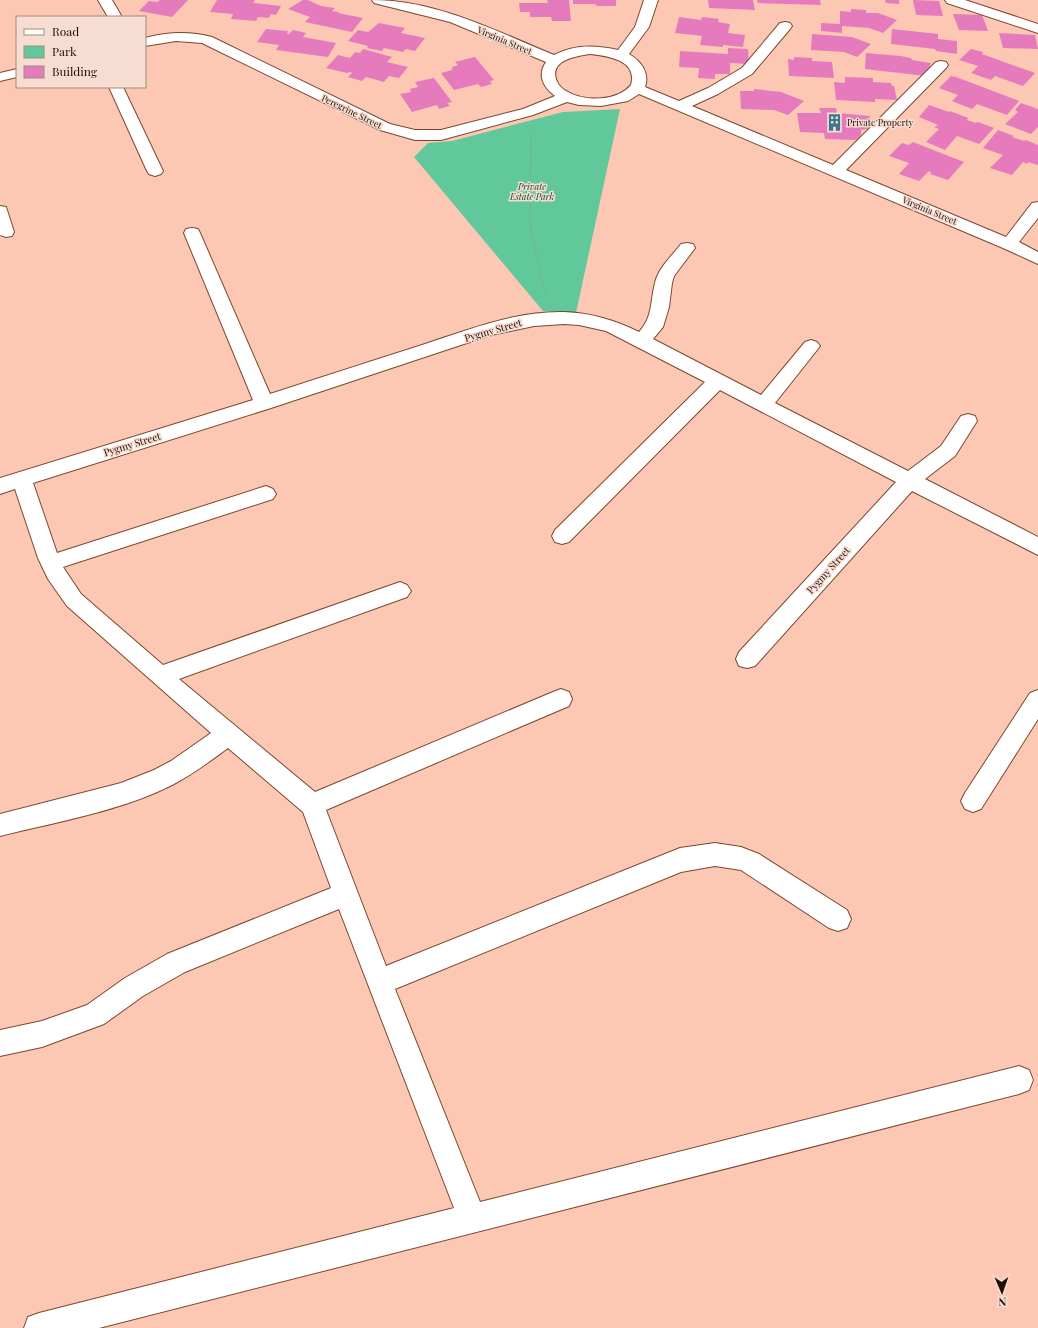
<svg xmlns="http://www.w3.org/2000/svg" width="1038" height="1328" font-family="'Playfair Display',serif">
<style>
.green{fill:#61c89c}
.building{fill:#e57abd}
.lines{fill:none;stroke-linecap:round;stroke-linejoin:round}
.street-casing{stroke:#7c462f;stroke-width:2}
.path{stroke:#a88070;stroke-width:1.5;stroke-dasharray:0.5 2;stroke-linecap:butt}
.street{fill:#fff;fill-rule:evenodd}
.labels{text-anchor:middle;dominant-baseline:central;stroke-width:3;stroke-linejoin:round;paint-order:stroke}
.far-street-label{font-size:9px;fill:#230e05;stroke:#f6dcd1}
.far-poi-label{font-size:9px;fill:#230e05;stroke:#f6dcd1;text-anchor:start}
.far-park-label{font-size:9px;font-style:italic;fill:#074932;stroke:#f6dcd1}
.street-label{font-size:10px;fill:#230e05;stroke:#f6dcd1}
</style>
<rect width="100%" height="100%" fill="#fcc8b3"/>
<path class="green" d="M620,109L576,313L543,311L414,157L428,143L452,141L563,112Z"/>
<g class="building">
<path d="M160,0H188L172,17L139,11L149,1L157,2Z"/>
<path d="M217,0H255L253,3L281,6L276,15L271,14L269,18L258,17L256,21L231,19L233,14L210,12Z"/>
<path d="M303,0H308L321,6L335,8L332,11L339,12L338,13L363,18L352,32L305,22L310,17L288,9Z"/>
<path d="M547,0H569L571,21H552L551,17H530V12H520L519,3H548Z"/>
<path d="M573,0H616V6H597L595,4H573Z"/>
<path d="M708,0H753L755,10L709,8Z"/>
<path d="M757,0H820L821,5L758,3Z"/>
<path d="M885,0H899V4L886,3Z"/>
<path d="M913,0L939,1L943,16L916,15Z"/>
<path d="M851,9L866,10V13H878L897,20L883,33L869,28L842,26V33L821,31V23L840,24V11L851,12Z"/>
<path d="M953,14L982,15L988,31L959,30Z"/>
<path d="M679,17L701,20L702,17L719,19L718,22L730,24L728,33L745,35L743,47L723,45V47L700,45L702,36L675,33Z"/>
<path d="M379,23L405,28L401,33L425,38L415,51L406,49L403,52L384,48L382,51L367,48L368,46L348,41L358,30L368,32Z"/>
<path d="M266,29L288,31L287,34H289L293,30L306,33L303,37L336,43L328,57L276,50L279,45L257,42Z"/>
<path d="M892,29L938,34V39L957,41V54L936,51L935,49L891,44Z"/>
<path d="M999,33L1035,35L1038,49L1003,48Z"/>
<path d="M812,34L852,37L871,44L857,57L844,52L811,50Z"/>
<path d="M728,48L748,49L749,64L730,63V74H715V79L698,78L699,68L679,67L680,51L728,54Z"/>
<path d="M363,49L392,57L387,62L408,67L399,78L389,76L384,82L366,77L362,81L348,77L352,73L350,72L347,73L326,68L338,55L350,58L355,52L360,53Z"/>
<path d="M971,49L983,52L982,54L1035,73L1023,86L995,76L991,80L971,73L978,66L959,60Z"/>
<path d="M866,53L901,56L911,58L912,60L931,63L926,76L865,69Z"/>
<path d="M475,57L494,80L490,81L492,84L481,87L478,84L454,90L441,73L452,70V67L458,65L455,62Z"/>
<path d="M794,57L812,58V61L832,62L834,78L789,76L788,59L794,60Z"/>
<path d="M951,76L956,77L1019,101L1007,115L977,104L972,109L952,101L958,95L939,88Z"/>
<path d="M845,77L873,78V82L891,83L892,86H894L897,100L875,99V102L836,100L834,82L845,83Z"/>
<path d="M434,78L452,102L447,103L450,106L439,109L437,105L412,112L400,94L411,92L410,89L418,87L415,82Z"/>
<path d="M754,89L781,92L804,101L788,115L774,110L741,109L740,91H754Z"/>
<path d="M1021,103L1038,109V127L1031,134L1005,124L1018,112L1015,110Z"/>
<path d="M929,105L949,112L950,111L968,118L967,120L976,123L978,122L994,128L979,144L957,136L945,150L926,142L939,129L934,127L938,125L919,117Z"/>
<path d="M819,108H836L837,113L870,116L871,128L861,130V135L856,140L825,139L824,133L800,132L797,113H821Z"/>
<path d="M998,130L1014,136L1012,137L1024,141L1026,140L1038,145V165L1028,162L1027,164L1023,162L1012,175L990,168L1003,155L983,148Z"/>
<path d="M913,142L964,162L948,180L930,174L931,172L929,171L919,181L899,174L909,163L889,156L902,143L909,145Z"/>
</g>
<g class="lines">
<defs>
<g id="street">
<path d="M98,0H112L122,17H108Z"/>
<path d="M372,0C436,0 496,31 554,55C574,44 597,45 618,50L635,27L644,0H658L649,27L629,54C641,61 650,73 645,87L679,101L708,88L742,68L780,23L785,22L790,23L792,26L790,29L752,74L718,94L692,106L833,165L936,62L941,61L946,62L948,65L946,68L846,170L1006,237L1032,203L1038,202V218L1019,242L1038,252V264L1003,248L639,94L628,101L601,106L579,105L567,102L533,115L441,140H415L380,130L202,43L176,41L145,46V38C168,32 189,31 212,37L390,124L415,130H441L523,109L555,96C543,87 537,75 546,62L450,22L374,3ZM590,54C608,56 638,60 631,85C618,101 586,102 568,92C563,90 558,85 556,79C550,60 577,56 590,54Z"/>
<path d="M945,0H965L1038,24V33L947,3Z"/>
<path d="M17,69V77L0,81V73Z"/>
<path d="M109,87H123L163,171L161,174L155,176L149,174L147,171Z"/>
<path d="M0,206L6,207L14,232L12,236L6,237L0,235Z"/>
<path d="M192,228L198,229L200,233L270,394C321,377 373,361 425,344C470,329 516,311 564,312C591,313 615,320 639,332C653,317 650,302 655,283C658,268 672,256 681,244L687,243L693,244L695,248L674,276L672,283L669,307L663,327L653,339L761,395L805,342L811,340L817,342L820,346L817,350L775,403L908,471L941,446L961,416L968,414L975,416L977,421L955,456L925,479L1038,537V555L912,491L755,666L747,668L739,666L736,659L739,652L896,482L720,390L569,542L562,544L555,542L552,536L555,530L705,382L606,331L579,325L564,324L534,326L491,335L271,408L33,483L57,553L266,486L273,489L276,494L273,499L63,567L81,594L163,665L400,582L407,585L411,591L407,597L179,679L315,792L553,692L561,689L569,692L572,699L569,706L326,810L386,966L680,848L715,843L741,847L759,854L847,910L851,919L847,928L838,931L829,928L741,870L715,866L681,872L395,989L480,1202L1019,1066L1029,1070L1033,1080L1029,1090L1019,1094L99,1328H24L28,1317L39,1313L454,1208L339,909L185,972L143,996L104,1024L42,1047L0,1056V1030L42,1021L87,1005L125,978L167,954L331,888L303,812L228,748C210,761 192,775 172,785C121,811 56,822 0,836V814L121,783L154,770L171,761L211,733L67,606L48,579L38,558L15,489L0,494V478L253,400L184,233L186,229Z"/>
<path d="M1038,690V719L981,809L973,812L965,809L961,801L965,793L1030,693Z"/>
</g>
</defs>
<use href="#street" class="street-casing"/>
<path class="path" d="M531,134L530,225L545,294"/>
<use href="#street" class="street"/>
</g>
<defs>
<symbol id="building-bare" viewBox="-9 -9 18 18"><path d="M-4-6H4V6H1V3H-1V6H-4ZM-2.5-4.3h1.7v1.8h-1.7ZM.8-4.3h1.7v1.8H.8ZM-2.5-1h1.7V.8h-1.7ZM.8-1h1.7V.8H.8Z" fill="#3a788e" stroke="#f6dcd1" stroke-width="2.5" paint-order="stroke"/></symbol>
</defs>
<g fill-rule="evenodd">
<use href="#building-bare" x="822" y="110" width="25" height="25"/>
</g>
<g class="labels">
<g class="far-street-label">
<text transform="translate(505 40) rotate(23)">Virginia Street</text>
<text transform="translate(352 111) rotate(26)">Peregrine Street</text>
<text transform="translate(930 210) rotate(23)">Virginia Street</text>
</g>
<g class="far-poi-label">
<text x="847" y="122">Private Property</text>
</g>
<g class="far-park-label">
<text x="532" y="186">Private<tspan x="532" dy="10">Estate Park</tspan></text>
</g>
<g class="street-label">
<text transform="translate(493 330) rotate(-16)">Pygmy Street</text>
<text transform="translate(132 444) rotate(-17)">Pygmy Street</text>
<text transform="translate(828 570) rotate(-48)">Pygmy Street</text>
</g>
</g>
<rect x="16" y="16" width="130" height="72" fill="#f6dcd1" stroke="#a28a7f"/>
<rect x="24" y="29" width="20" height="6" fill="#ffffff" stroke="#a28a7f"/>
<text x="52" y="36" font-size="12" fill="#230e05">Road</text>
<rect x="24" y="46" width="20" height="12" fill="#61c89c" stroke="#a28a7f"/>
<text x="52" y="56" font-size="12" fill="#230e05">Park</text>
<rect x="24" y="66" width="20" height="12" fill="#e57abd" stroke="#a28a7f"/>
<text x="52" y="76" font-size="12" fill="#230e05">Building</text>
<g transform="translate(1002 1292) rotate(178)" stroke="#f6dcd1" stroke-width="3" paint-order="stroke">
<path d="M0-3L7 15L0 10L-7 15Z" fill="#230e05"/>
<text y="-6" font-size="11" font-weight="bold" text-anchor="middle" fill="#230e05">N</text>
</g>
</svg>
